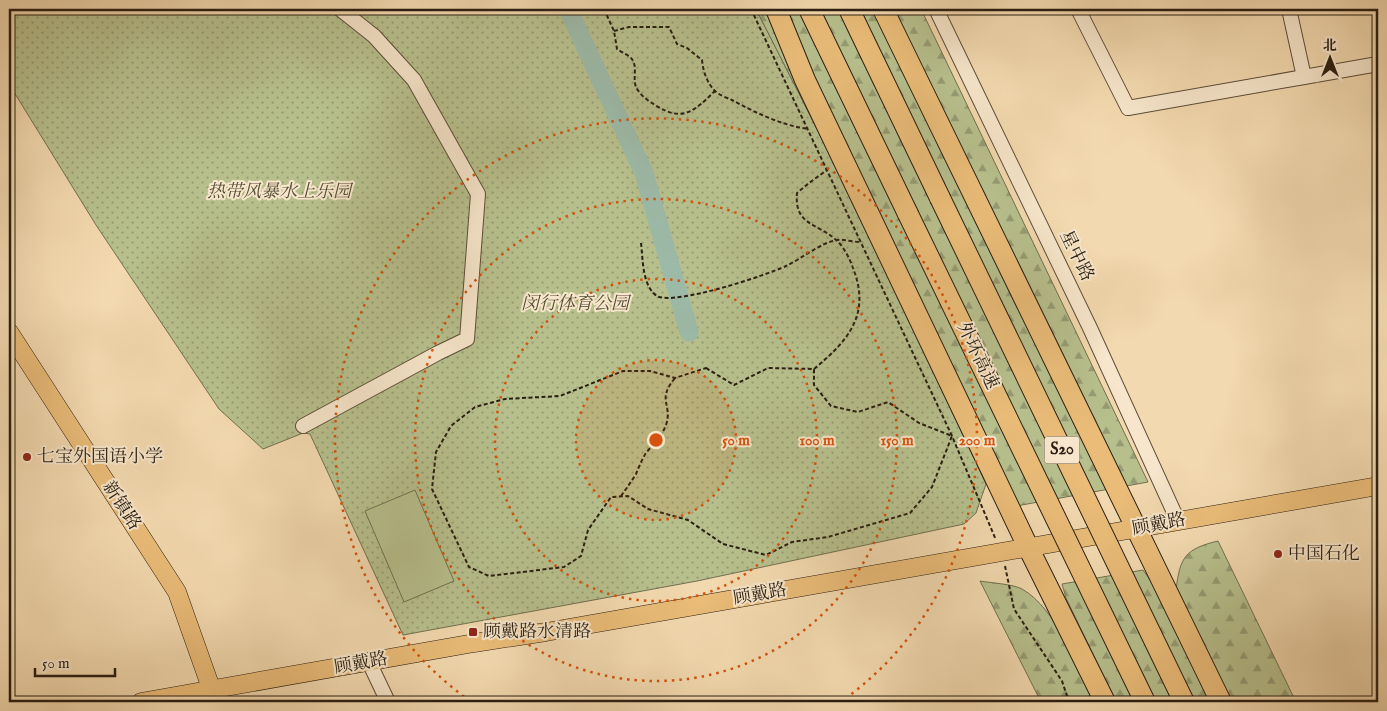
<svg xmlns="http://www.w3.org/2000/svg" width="1387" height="711" font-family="'IM FELL English','Noto Serif SC',serif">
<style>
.grass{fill:url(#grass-dots);stroke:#706f50}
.forest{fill:url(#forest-firs);stroke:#706f50}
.garden{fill:#b7c08d;stroke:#706f50}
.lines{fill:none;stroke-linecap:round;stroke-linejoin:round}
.river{stroke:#9cbaa8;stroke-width:19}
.minor-casing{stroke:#5c4d39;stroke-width:16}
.major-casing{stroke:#2a1e12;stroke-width:19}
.highway-casing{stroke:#2a1e12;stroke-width:22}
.path{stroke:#2a1e12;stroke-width:2;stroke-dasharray:4 2.5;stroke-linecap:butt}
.minor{stroke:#f7e6cb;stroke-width:14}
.major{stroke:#eabc78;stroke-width:18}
.highway{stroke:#eabc78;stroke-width:20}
.highway-bridge-casing{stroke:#2a1e12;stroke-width:22;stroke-linecap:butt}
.highway-bridge{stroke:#eabc78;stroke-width:20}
.ring{fill:none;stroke:#d5530d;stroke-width:2.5;stroke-dasharray:2.5 5}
.poi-dot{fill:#8f2418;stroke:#f7e6cb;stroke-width:2}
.labels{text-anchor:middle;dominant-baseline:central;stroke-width:4;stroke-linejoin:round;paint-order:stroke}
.shield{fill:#f7e6cb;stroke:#685a4a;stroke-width:1}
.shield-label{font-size:16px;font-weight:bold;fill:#2a1e12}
.park-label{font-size:18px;font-style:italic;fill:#544f37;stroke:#f7e6cb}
.street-label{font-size:18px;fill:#2a1e12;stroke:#f7e6cb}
.poi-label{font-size:18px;fill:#2a1e12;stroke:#f7e6cb;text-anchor:start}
.centre{fill:#d5530d;stroke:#f7e6cb;stroke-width:2.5}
.ring-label{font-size:15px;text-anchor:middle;font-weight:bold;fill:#d5530d;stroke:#f7e6cb;stroke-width:4;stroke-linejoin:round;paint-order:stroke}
</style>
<defs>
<pattern id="grass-dots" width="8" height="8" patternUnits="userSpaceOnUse" patternTransform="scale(1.25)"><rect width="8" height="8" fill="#b7c08d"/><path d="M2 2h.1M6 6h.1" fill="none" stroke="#959b72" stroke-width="1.8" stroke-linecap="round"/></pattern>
<pattern id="forest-firs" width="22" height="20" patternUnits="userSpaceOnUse" patternTransform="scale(1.25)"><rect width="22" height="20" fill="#b7c08d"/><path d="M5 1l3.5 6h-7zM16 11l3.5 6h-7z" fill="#959b72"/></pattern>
</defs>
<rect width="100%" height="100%" fill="#f3d9af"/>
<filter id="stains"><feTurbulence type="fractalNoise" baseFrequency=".004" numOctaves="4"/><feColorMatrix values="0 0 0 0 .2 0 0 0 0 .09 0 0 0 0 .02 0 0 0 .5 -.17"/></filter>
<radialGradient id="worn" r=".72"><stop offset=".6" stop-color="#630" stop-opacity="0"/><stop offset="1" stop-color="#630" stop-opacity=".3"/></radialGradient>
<path class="grass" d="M9,9H756L848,190L986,484L976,513L964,524L697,581L403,635L310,434L303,433L263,449L219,409L96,225L9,84Z"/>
<g class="forest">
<path d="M756,9H921L1148,482L1000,509L848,190Z"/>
<path d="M1218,541L1296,702H1230L1176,590C1180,557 1185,549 1218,541Z"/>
<path d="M1143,570L1153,584L1210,702H1116L1066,598L1062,584Z"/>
<path d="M980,581C991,583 1013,584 1022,589C1056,608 1078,668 1095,702H1041Z"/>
</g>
<path class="garden" d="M415,490L454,581L404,602L365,511Z"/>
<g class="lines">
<path class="river" d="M568,9L644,173L689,332"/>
<defs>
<g id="minor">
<path d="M936,9L1090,328L1178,521"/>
<path d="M1078,9L1128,108L1304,77"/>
<path d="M1289,9L1304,77L1378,64"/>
<path d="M303,426L438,353L467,339L478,194L414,80L374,36L340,9"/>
<path d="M369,662L388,702"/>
</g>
<g id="major">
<path d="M9,332L177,592L216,702"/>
<path d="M141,702L474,643L546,632L1378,486"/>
</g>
<g id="highway">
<path d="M776,9L805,80L1029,549L1105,702"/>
<path d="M809,9L908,214"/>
<path d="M849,9L940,198"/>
<path d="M883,9L1221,702"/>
</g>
</defs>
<use href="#minor" class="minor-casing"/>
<use href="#major" class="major-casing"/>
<use href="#highway" class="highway-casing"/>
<g class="path">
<path d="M604,9L614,31L617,49C621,52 626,54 630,57C639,65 632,77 636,87C639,94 648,101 655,105C683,123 694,111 715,91"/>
<path d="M751,9L952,436L996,540"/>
<path d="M614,31L629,27H669L677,44L687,48L702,60C703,71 707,83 715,91C719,95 727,98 732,100C756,113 781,125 808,129"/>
<path d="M641,243C643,259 642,286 657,296C674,306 767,275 786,266C801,259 820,243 837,240C844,239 853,242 860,242"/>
<path d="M706,368L734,385L768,368L814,369V385L831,406L858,412L888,402L919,423L952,436L932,487L910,513L828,537L792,542L766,555L723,544L688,520L648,509L628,496L611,497L588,530L581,556L564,567L489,576L469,567L432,489L436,452L451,426L475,407L505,399L560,396L623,371H650L675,378Z"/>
<path d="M814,369C849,340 871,314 853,268C850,259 843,245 835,239C817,223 794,225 797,193L809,183L827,170"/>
<path d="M621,496C626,489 631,482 636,474C639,467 642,459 646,453C654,443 661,438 666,425C673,404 656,401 675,378"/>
<path d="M1005,566L1014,609L1062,681L1069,702"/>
</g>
<use href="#minor" class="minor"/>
<use href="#major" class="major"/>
<use href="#highway" class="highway"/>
<defs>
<g id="highway-bridge">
<path d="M940,198L1184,702"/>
<path d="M908,214L1145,702"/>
</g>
</defs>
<use href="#highway-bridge" class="highway-bridge-casing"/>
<use href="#highway-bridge" class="highway-bridge"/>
</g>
<circle cx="656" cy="440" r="80" fill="#d5530d" fill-opacity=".12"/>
<g class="ring">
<circle cx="656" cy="440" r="80"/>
<circle cx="656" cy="440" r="161"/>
<circle cx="656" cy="440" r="241"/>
<path d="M470 701A321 321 0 1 1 842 701"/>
</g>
<g class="poi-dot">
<circle cx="27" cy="457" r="5"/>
<circle cx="1278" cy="554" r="5"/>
<rect x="468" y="627" width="10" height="10" rx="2.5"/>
</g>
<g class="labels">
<rect class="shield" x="1044.5" y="436.5" width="35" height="27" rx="4"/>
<g class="shield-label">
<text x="1062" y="450">S20</text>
</g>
<g class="park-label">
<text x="279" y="192">热带风暴水上乐园</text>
<text x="575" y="304">闵行体育公园</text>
</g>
<g class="street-label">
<text transform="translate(1076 256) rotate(64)">星中路</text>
<text transform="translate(977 356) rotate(64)">外环高速</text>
<text transform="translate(121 506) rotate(57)">新镇路</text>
<text transform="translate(1159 525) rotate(-11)">顾戴路</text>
<text transform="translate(760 595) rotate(-10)">顾戴路</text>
<text transform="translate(361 664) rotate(-10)">顾戴路</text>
</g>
<g class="poi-label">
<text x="37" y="457">七宝外国语小学</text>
<text x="1288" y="554">中国石化</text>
<text x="483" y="632">顾戴路水清路</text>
</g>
</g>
<circle cx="656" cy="440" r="8" class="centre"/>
<g class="ring-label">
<text x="736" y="445">50 m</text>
<text x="817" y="445">100 m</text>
<text x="897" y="445">150 m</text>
<text x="977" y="445">200 m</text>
</g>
<rect width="1387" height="711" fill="none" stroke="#f3d9af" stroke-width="30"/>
<rect x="10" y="10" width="1367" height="691" fill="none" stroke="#2a1e12" stroke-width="2.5"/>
<rect x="15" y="15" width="1357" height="681" fill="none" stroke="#2a1e12"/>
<g transform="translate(1330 58)" stroke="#f7e6cb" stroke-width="4" paint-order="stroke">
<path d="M0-4L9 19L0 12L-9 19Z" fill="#2a1e12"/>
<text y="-8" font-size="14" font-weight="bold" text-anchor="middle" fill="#2a1e12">北</text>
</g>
<path d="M35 668v8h80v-8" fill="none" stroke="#2a1e12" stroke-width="2.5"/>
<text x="42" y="668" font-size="15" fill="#2a1e12" stroke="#f7e6cb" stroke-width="4" paint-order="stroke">50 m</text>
<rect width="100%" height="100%" filter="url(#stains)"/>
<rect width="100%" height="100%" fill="url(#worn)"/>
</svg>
